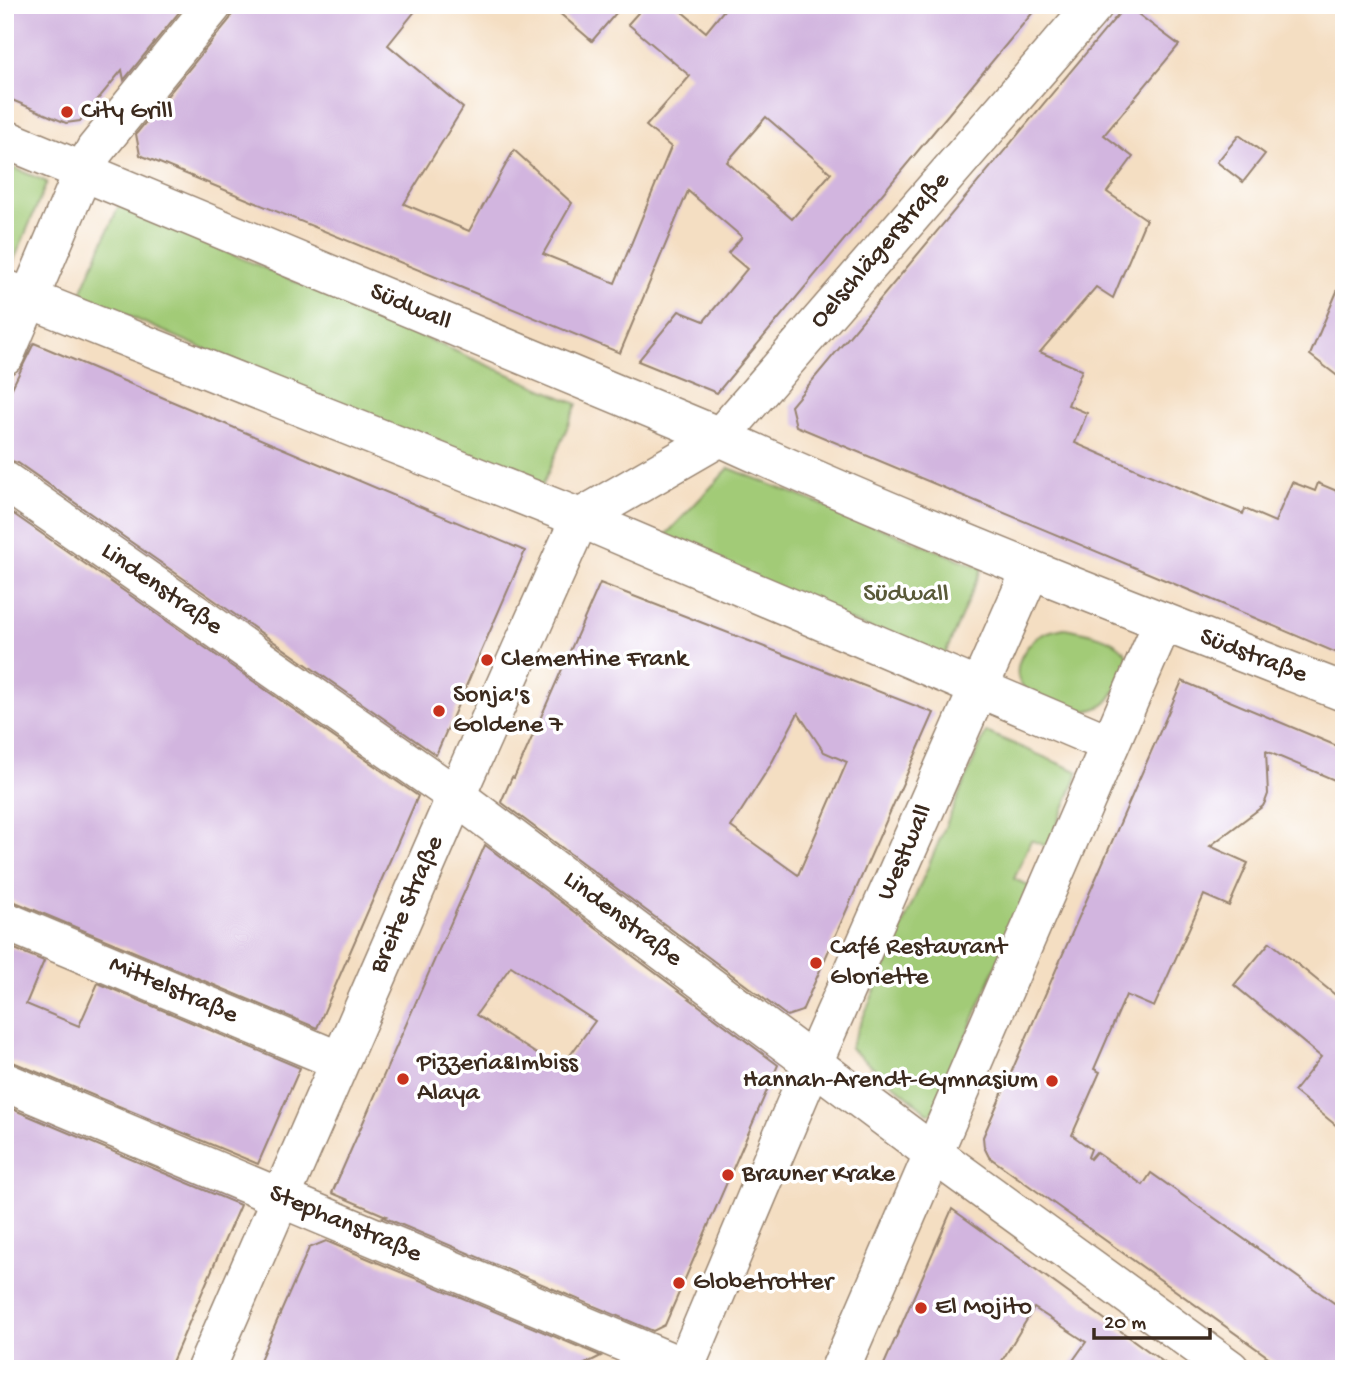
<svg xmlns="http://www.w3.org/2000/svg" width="1349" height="1374" font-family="'Gochi Hand',sans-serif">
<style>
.green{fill:#a2cb77;stroke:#6e7a4a;stroke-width:2}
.building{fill:#d2b5df;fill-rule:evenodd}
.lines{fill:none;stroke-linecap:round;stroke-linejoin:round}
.minor-casing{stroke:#988470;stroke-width:41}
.minor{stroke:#fff;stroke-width:38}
.poi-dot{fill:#c8321e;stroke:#fff;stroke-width:2.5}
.labels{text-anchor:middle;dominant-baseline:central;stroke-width:7;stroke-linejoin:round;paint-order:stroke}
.poi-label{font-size:26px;fill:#3b2a1e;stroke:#fff;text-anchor:start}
.street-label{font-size:26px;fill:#3b2a1e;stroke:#fff}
.park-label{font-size:26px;fill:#5a5a39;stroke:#fff}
</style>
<rect width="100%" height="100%" fill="#fff"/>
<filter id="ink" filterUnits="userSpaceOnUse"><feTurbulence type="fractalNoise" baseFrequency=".0143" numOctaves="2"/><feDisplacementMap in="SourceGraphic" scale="14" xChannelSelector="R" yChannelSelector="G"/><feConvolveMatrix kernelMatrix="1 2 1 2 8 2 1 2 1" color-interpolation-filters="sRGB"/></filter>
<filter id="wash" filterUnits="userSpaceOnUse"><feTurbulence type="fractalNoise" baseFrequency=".00686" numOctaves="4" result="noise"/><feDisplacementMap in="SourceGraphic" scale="28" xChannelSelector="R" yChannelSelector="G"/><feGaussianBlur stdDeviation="1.57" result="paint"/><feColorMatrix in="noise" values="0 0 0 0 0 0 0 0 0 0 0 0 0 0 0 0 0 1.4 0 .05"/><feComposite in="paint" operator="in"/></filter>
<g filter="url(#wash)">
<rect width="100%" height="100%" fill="#f4dec2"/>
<g class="green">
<path d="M5,164L47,182L10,270L5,268Z"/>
<path d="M119,205L577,404L539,494L80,295Z"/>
<path d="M729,468L982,568L943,659L659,542Z"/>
<path d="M1064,628C1081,631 1132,639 1128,665C1127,669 1123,675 1121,680C1117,688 1113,696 1107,702C1101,708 1090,711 1082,711C1075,711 1032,695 1027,691C1006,675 1024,643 1043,634C1049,631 1057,630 1064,628Z"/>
<path d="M986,732L1079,772L1048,847L1031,840L1014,879L1030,886L934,1111L929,1114L850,1048Z"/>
</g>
<g id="blocks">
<g class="building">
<path d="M5,5H185L124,80L122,70L80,121L66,123L5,97Z"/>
<path d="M234,5H420L388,45L463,108L404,204L469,231L514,150L572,203L543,254L615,283L671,147L646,126L690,76L628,24L645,5H674L706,32L728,5H1039L717,393L638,361L679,311L704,321L747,269L728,253L742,237L688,191L620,353L140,155L136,134L230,19L234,9ZM766,117L831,173L792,219L727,162Z"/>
<path d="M550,5H623L592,41Z"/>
<path d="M1126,5L1179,45L1104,135L1133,157L1107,192L1146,219L1113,298L1096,287L1040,352L1082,370L1068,405L1087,413L1075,443L1189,492L1243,514L1245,509L1275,522L1292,482L1315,491L1318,483L1344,494V656L1208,598L796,426L791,406Z"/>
<path d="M1239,135L1265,154L1243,182L1217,162Z"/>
<path d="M1344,275V381L1310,355Z"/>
<path d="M34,343L525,551L436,755L18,463L5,459V402Z"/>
<path d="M5,508L418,796L317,1028L13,901L5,900Z"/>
<path d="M600,583L934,713L802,1011L787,1016L501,802L512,777L514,778ZM798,713L824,752L847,762L798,875L731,827L770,766Z"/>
<path d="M1182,681L1344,749V784L1266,751L1268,794L1265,802L1263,806L1210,846L1248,863L1229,906L1204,895L1154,1007L1126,995L1094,1069L1100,1072L1072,1135L1091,1149L1088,1157L1090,1159L1096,1152L1143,1185L1151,1173L1344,1310V1369H1285L989,1157L984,1147L983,1137Z"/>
<path d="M485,845L778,1065L665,1325L653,1331L383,1217L386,1216L332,1193ZM511,966L595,1021L560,1069L476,1015Z"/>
<path d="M1270,942L1344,1002V1132L1294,1091L1321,1057L1234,985Z"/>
<path d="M5,945L44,961L26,1004L79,1026L98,983L300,1068L258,1164L13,1062L5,1061Z"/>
<path d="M5,1106L240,1205L169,1369H5Z"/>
<path d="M952,1209L1056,1284L1173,1369H1067L1086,1342L1034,1308L997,1369H882Z"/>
<path d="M326,1241L601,1356L575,1369H256L309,1248Z"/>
</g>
</g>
</g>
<g filter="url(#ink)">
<use href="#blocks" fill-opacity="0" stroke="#988470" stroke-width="2"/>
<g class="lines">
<defs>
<g id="minor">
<path d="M5,139L720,437C924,530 1134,611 1344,692"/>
<path d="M5,289L580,518L1110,744"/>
<path d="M5,355L83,172L95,150L213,5"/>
<path d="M5,481L456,796L934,1154L1230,1369"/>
<path d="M5,921L340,1061"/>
<path d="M5,1082L685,1368"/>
<path d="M206,1369L456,796L580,518L720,437L1094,5"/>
<path d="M684,1369L813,1063L1031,570"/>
<path d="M840,1369L1163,622"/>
</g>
</defs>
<use href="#minor" class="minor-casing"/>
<use href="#minor" class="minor"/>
</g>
</g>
<g class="poi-dot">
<circle cx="67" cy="112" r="7"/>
<circle cx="487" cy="660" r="7"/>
<circle cx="439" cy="711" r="7"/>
<circle cx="816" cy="963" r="7"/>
<circle cx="403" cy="1079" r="7"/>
<circle cx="1052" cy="1081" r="7"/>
<circle cx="728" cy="1175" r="7"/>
<circle cx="679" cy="1283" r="7"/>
<circle cx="921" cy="1308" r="7"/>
</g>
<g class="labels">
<g class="poi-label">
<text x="81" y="112">City Grill</text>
<text x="501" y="660">Clementine Frank</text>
<text x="453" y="696">Sonja's<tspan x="453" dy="30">Goldene 7</tspan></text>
<text x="830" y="948">Café Restaurant<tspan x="830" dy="30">Gloriette</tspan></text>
<text x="417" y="1064">Pizzeria&amp;Imbiss<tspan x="417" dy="30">Alaya</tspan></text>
<text x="1038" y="1081" text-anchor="end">Hannah-Arendt-Gymnasium</text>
<text x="742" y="1175">Brauner Krake</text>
<text x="693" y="1283">Globetrotter</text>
<text x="935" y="1308">El Mojito</text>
</g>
<g class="street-label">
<text transform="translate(881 251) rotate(-49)">Oelschlägerstraße</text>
<text transform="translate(410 308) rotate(23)">Südwall</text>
<text transform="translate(161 590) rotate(35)">Lindenstraße</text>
<text transform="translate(1253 657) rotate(21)">Südstraße</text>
<text transform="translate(906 853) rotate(-66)">Westwall</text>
<text transform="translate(408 905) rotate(-66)">Breite Straße</text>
<text transform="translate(622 920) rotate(37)">Lindenstraße</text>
<text transform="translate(173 991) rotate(23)">Mittelstraße</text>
<text transform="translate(345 1225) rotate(23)">Stephanstraße</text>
</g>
<g class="park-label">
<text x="906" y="595">Südwall</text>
</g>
</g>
<rect width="1349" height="1374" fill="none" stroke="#fff" stroke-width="28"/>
<path d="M1094 1328v10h116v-10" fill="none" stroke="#3b2a1e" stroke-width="3.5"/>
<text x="1104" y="1328" font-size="21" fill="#3b2a1e" stroke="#ffffff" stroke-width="5" paint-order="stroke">20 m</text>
</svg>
